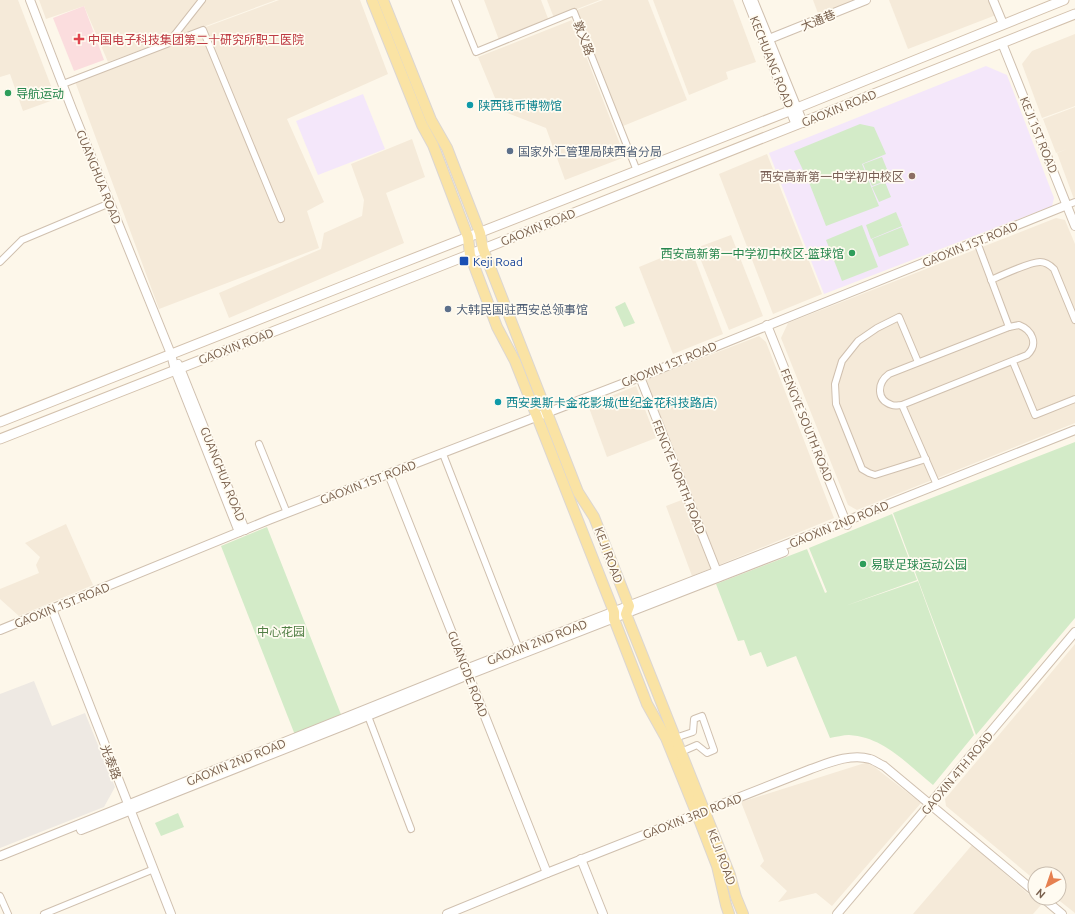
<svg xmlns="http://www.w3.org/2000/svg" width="1075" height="914" font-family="Ubuntu,'Noto Sans SC',sans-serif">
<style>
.residential{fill:#f5ead9}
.industrial{fill:#eee9e3}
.education{fill:#f4e7fa}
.medical{fill:#fbddde}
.green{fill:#d3ebc8}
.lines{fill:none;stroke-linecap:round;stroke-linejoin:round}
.minor-casing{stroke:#d0c0af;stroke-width:8}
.tertiary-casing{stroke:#d0c0af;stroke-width:10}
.secondary-casing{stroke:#d3c1ad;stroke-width:11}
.primary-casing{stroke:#dcd6d1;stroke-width:12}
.minor{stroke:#fff;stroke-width:6}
.tertiary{stroke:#fff;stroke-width:8}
.secondary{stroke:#fff;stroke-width:9}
.primary{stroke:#fae3a4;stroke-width:10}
.health-dot{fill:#e0444e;stroke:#fffbf1;stroke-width:1.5}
.leisure-dot{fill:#2e9e5b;stroke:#fffbf1;stroke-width:1.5}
.culture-dot{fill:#0f9aa8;stroke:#fffbf1;stroke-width:1.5}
.service-dot{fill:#5c6f8a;stroke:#fffbf1;stroke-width:1.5}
.education-dot{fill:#8d6e63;stroke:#fffbf1;stroke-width:1.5}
.transit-dot{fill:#1a4fb4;stroke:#fffbf1;stroke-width:1.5}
.labels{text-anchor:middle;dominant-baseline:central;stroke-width:3.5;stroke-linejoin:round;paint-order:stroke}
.street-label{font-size:12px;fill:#79604d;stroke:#fffbf1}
.health-label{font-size:12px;fill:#be3a42;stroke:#fffbf1;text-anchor:start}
.leisure-label{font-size:12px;fill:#27864d;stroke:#fffbf1;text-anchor:start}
.culture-label{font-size:12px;fill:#0d838f;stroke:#fffbf1;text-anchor:start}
.service-label{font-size:12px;fill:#4e5e75;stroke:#fffbf1;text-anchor:start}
.education-label{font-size:12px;fill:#785e54;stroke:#fffbf1;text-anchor:end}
.transit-label{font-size:12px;fill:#164399;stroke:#fffbf1;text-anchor:start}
.park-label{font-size:12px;fill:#507e44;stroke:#fffbf1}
</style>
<rect width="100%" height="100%" fill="#fdf7ea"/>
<g class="residential">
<path d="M0,0H18L56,99L23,111L10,74L0,77Z"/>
<path d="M39,0H276L108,62L84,6L46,19Z"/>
<path d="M279,0H360L388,74L287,119L324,202L307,211L319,248L159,309L73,76Z"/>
<path d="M484,0H541L549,21L499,40Z"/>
<path d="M547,0H600L554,18Z"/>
<path d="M603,0H648L687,100L623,126L577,10Z"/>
<path d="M653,0H733L756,62L726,72L728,79L689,95Z"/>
<path d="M813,0H858L819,16Z"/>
<path d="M889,0H990L996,15L908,49Z"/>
<path d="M572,20L625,157L565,180L546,128L500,110L478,57Z"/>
<path d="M1075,34V106L1042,118L1022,64L1032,51Z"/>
<path d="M1075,107V199H1074L1057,153L1067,149L1056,153L1043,119Z"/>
<path d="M412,139L425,177L386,193L404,243L229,318L219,293L321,249L324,233L362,216L364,200L351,164Z"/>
<path d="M767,154L822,294L773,314L719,174Z"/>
<path d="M1056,218L1065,220L1075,244V423L857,510L848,505L781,338L788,323Z"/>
<path d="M731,235L763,316L729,330L696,248Z"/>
<path d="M690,246L723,334L673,354L639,267Z"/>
<path d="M759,336L766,342L834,518L692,576L666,506L692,496L646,380Z"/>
<path d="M636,386L656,438L607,457L588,405Z"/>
<path d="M66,524L93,585L19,616L0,599V589L39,573L36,565L40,557L25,543Z"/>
<path d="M1075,644V913L1056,898H1059V874H1035V880L946,806L945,799L1020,710L1072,754L1020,710Z"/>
<path d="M868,762L921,803L832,906L816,893L778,902L787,891L760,866L764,861L741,802Z"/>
<path d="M972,845L1041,905L1033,914H913Z"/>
</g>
<path class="industrial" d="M34,681L52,726L85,713L115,787L104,807L0,848V694Z"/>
<g class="education">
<path d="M986,66L1007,75L1054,198L1052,206L824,294L769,153Z"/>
<path d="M363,94L385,149L318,175L296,121Z"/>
</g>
<path class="medical" d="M84,6L104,60L74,71L53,18Z"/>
<g class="green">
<path d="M860,124L874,127L886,154L862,164L879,206L826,226L810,185L794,151Z"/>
<path d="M882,157L891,179L872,186L863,164Z"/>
<path d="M885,182L891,197L879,202L872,187Z"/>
<path d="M896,212L902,226L871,239L866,225Z"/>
<path d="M862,225L878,267L842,281L826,240Z"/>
<path d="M902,227L909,245L879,257L872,239Z"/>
<path d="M625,302L635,323L624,327L615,307Z"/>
<path d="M1075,442V618L976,735L893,513Z"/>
<path d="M892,514L917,580L845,606L918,581L974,735L933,785C907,764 884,737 849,735C843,735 836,737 830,738L796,656L767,667L761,652L750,656L744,640L738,641L716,584L807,549L825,593L827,592L809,548Z"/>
<path d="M267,527L342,717L295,735L221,546Z"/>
<path d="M178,813L184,827L161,836L155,823Z"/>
</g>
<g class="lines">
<defs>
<g id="minor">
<path d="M455,0L476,52L574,12L637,171"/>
<path d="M169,42L202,0"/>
<path d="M63,84L203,30L281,219"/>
<path d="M1067,205L1075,202"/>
<path d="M977,242L1009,327"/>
<path d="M0,262L22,240L110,203"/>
<path d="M991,280C1002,275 1030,262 1040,262C1046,262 1050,265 1054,269L1075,320"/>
<path d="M1019,325C1032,330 1039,344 1027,355L902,405C899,405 895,406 892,405C876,400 877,383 889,374L1009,327Z"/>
<path d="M918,362L899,317L877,328L858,341L842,361L835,384L836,404L862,469L869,473L875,475L926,459"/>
<path d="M1013,362L1035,415L1075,399"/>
<path d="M902,405L937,485"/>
<path d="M259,444L287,513"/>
<path d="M443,454L519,649"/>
<path d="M368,716L411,829"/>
<path d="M675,738L693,732L694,719L702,716L714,750L707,753L697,745L681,752"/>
<path d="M0,896L8,914"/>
<path d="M44,914L154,869"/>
</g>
<g id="tertiary">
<path d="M30,0L72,109L171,354L175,370L239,532"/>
<path d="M747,0L796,125"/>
<path d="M753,0L803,123"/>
<path d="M993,0L1003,24"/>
<path d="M769,39L866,0"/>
<path d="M1002,43L1075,226"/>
<path d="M767,325L847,525"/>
<path d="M178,364L180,368L245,530"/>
<path d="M640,377L719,577"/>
<path d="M389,474L547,873"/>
<path d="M52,609L171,914"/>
<path d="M0,630L271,519L640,377L1067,205"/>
<path d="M81,830L348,724L468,675L784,552"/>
<path d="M0,856L466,669L836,525L1075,430"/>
<path d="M581,859L603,914"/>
<path d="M1043,898L1062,914"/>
<path d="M447,914L547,873L811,769C828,763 851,753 870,759C874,760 879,764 884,766L1035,892"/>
<path d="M837,914L1075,632"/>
</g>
<g id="secondary">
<path d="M0,422L384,270L797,108L1064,0"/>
<path d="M0,439L453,261L1075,14"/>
</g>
<g id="primary">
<path d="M372,0L422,125L433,145L468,237L470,255L497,327L515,361L614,612V619L647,704L666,738L700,822L717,866L726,905L729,914"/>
<path d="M383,0L431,120L447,148L452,161L480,233L483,249L578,492L594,517L629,606L626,614L730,875L736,897L743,914"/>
</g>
</defs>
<use href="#minor" class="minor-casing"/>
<use href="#tertiary" class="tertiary-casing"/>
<use href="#secondary" class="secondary-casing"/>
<use href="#primary" class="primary-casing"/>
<use href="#minor" class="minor"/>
<use href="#tertiary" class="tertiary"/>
<use href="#secondary" class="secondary"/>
<use href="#primary" class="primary"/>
</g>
<path class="health-dot" d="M77 33h4v4h4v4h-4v4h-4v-4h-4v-4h4z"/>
<g class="leisure-dot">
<circle cx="8" cy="93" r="4"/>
<circle cx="852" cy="253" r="4"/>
<circle cx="863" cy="564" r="4"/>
</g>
<g class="culture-dot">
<circle cx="470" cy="105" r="4"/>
<circle cx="498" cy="402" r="4"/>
</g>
<g class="service-dot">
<circle cx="510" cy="151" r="4"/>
<circle cx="448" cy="309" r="4"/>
</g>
<circle class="education-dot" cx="912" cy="176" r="4"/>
<rect class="transit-dot" x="459" y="256" width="10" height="10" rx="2"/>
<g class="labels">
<g class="street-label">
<text transform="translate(818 20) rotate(-22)">大通巷</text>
<text transform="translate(584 38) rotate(69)">敦义路</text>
<text transform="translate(772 62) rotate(68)">KECHUANG ROAD</text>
<text transform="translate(839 108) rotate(-22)">GAOXIN ROAD</text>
<text transform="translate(1039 135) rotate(68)">KEJI 1ST ROAD</text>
<text transform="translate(99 177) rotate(68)">GUANGHUA ROAD</text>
<text transform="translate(538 227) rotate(-22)">GAOXIN ROAD</text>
<text transform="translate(970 244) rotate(-22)">GAOXIN 1ST ROAD</text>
<text transform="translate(236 346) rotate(-21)">GAOXIN ROAD</text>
<text transform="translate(669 364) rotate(-22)">GAOXIN 1ST ROAD</text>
<text transform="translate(807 425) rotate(68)">FENGYE SOUTH ROAD</text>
<text transform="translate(223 474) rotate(68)">GUANGHUA ROAD</text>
<text transform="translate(679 477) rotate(68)">FENGYE NORTH ROAD</text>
<text transform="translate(368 482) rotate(-21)">GAOXIN 1ST ROAD</text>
<text transform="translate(839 524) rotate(-22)">GAOXIN 2ND ROAD</text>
<text transform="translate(609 555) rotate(69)">KEJI ROAD</text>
<text transform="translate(62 605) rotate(-22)">GAOXIN 1ST ROAD</text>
<text transform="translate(537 642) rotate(-21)">GAOXIN 2ND ROAD</text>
<text transform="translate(468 674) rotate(69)">GUANGDE ROAD</text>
<text transform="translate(111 762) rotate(69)">光泰路</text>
<text transform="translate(236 762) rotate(-22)">GAOXIN 2ND ROAD</text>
<text transform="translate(957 773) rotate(-50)">GAOXIN 4TH ROAD</text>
<text transform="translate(692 816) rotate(-21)">GAOXIN 3RD ROAD</text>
<text transform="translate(722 857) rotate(69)">KEJI ROAD</text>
</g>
<g class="health-label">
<text x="88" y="39">中国电子科技集团第二十研究所职工医院</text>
</g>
<g class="leisure-label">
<text x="16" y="93">导航运动</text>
<text x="844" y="253" text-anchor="end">西安高新第一中学初中校区-篮球馆</text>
<text x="871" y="564">易联足球运动公园</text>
</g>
<g class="culture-label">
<text x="478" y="105">陕西钱币博物馆</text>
<text x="506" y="402">西安奥斯卡金花影城(世纪金花科技路店)</text>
</g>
<g class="service-label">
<text x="518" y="151">国家外汇管理局陕西省分局</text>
<text x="456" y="309">大韩民国驻西安总领事馆</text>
</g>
<g class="education-label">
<text x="904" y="176">西安高新第一中学初中校区</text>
</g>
<g class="transit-label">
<text x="473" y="261">Keji Road</text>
</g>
<g class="park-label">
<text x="281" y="631">中心花园</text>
</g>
</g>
<g transform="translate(1047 886) rotate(220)"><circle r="19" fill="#fffbf1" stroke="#c9bdaf"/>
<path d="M0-3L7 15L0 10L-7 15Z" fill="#e68050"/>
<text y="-6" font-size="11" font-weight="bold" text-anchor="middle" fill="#79604d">N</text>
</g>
</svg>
